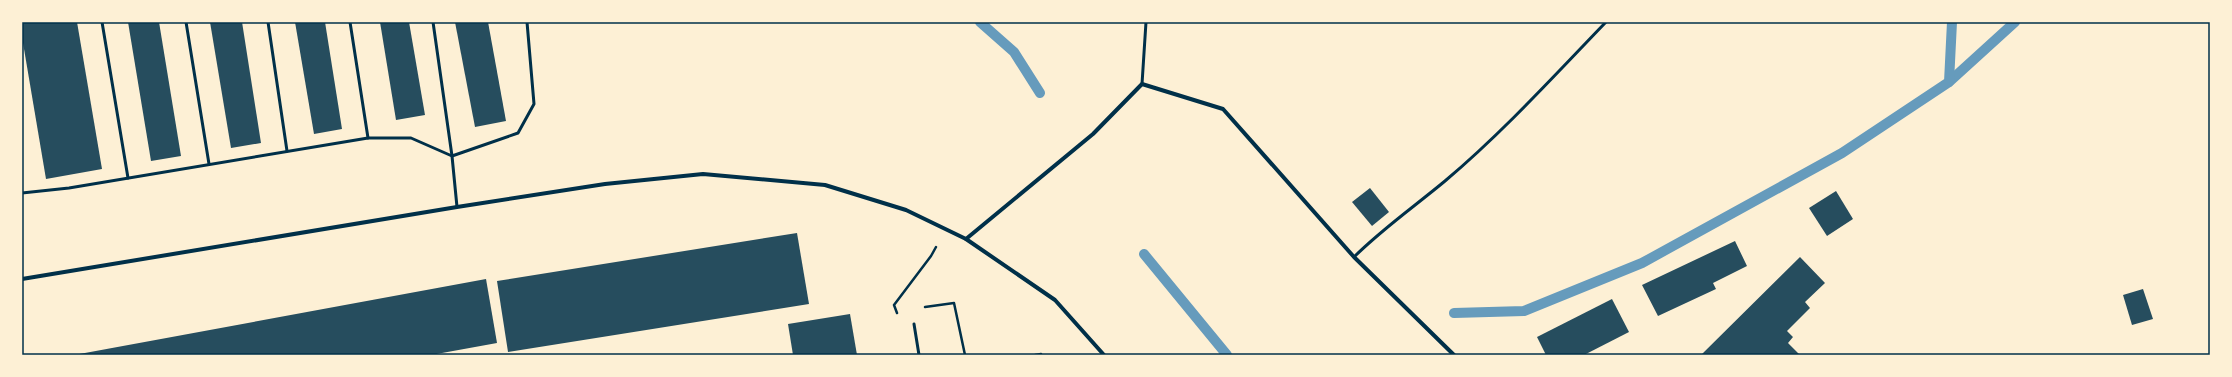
<svg xmlns="http://www.w3.org/2000/svg" width="2232" height="377" font-family="Signika,sans-serif">
<style>
.lines{fill:none;stroke-linecap:round;stroke-linejoin:round}
.stream{stroke:#669bbc;stroke-width:10}
.building{fill:#264d5e}
.path{stroke:#003049;stroke-width:2.5}
.service{stroke:#003049;stroke-width:3}
.minor{stroke:#003049;stroke-width:4}
.neatline{fill:none;stroke:#003049;stroke-width:1.5}
</style>
<rect width="100%" height="100%" fill="#fdf0d5"/>
<g class="lines">
<g class="stream">
<path d="M980,22L1014,52L1040,93"/>
<path d="M1949,82L2015,22"/>
<path d="M1144,254L1227,355"/>
<path d="M1454,313L1524,311L1642,263L1842,153L1949,82L1952,22"/>
</g>
</g>
<g class="building">
<path d="M22,22H77L102,169L46,179L22,37Z"/>
<path d="M128,22H159L181,156L151,161Z"/>
<path d="M210,22H242L261,143L231,148Z"/>
<path d="M295,22H325L342,129L314,134Z"/>
<path d="M380,22H409L425,115L396,120Z"/>
<path d="M455,22H488L506,121L475,127Z"/>
<path d="M1370,188L1389,212L1372,226L1352,202Z"/>
<path d="M1836,191L1853,219L1827,236L1809,208Z"/>
<path d="M797,233L809,304L508,352L497,281Z"/>
<path d="M1735,241L1747,266L1713,283L1716,289L1658,316L1642,285Z"/>
<path d="M1800,257L1825,283L1805,302L1810,308L1787,331L1793,337L1788,343L1800,355H1701Z"/>
<path d="M486,279L497,343L431,355H74Z"/>
<path d="M2143,289L2153,319L2132,325L2123,295Z"/>
<path d="M1612,299L1629,332L1584,355H1546L1537,337Z"/>
<path d="M850,314L857,355H793L788,324Z"/>
</g>
<g class="lines">
<g class="path">
<path d="M925,307L954,303L965,355"/>
<path d="M897,313L894,305L931,256L936,247"/>
<path d="M1035,355L1041,354"/>
</g>
<g class="service">
<path d="M102,22L128,178"/>
<path d="M186,22L209,164"/>
<path d="M268,22L287,151"/>
<path d="M350,22L368,138"/>
<path d="M433,22L452,156L518,133L534,104L527,22"/>
<path d="M1142,84L1146,22"/>
<path d="M22,193L69,188L368,138H411L452,156L457,207"/>
<path d="M1354,257C1382,229 1415,206 1445,181C1503,132 1554,76 1606,22"/>
<path d="M914,324L919,355"/>
</g>
<g class="minor">
<path d="M966,239L1093,134L1142,84L1223,109L1354,257L1454,355"/>
<path d="M22,279L457,207L605,184L703,174L825,185L906,210L966,239L1055,300L1104,355"/>
</g>
</g>
<rect width="2232" height="377" fill="none" stroke="#fdf0d5" stroke-width="46"/>
<rect x="23" y="23" width="2186" height="331" class="neatline"/>
</svg>
